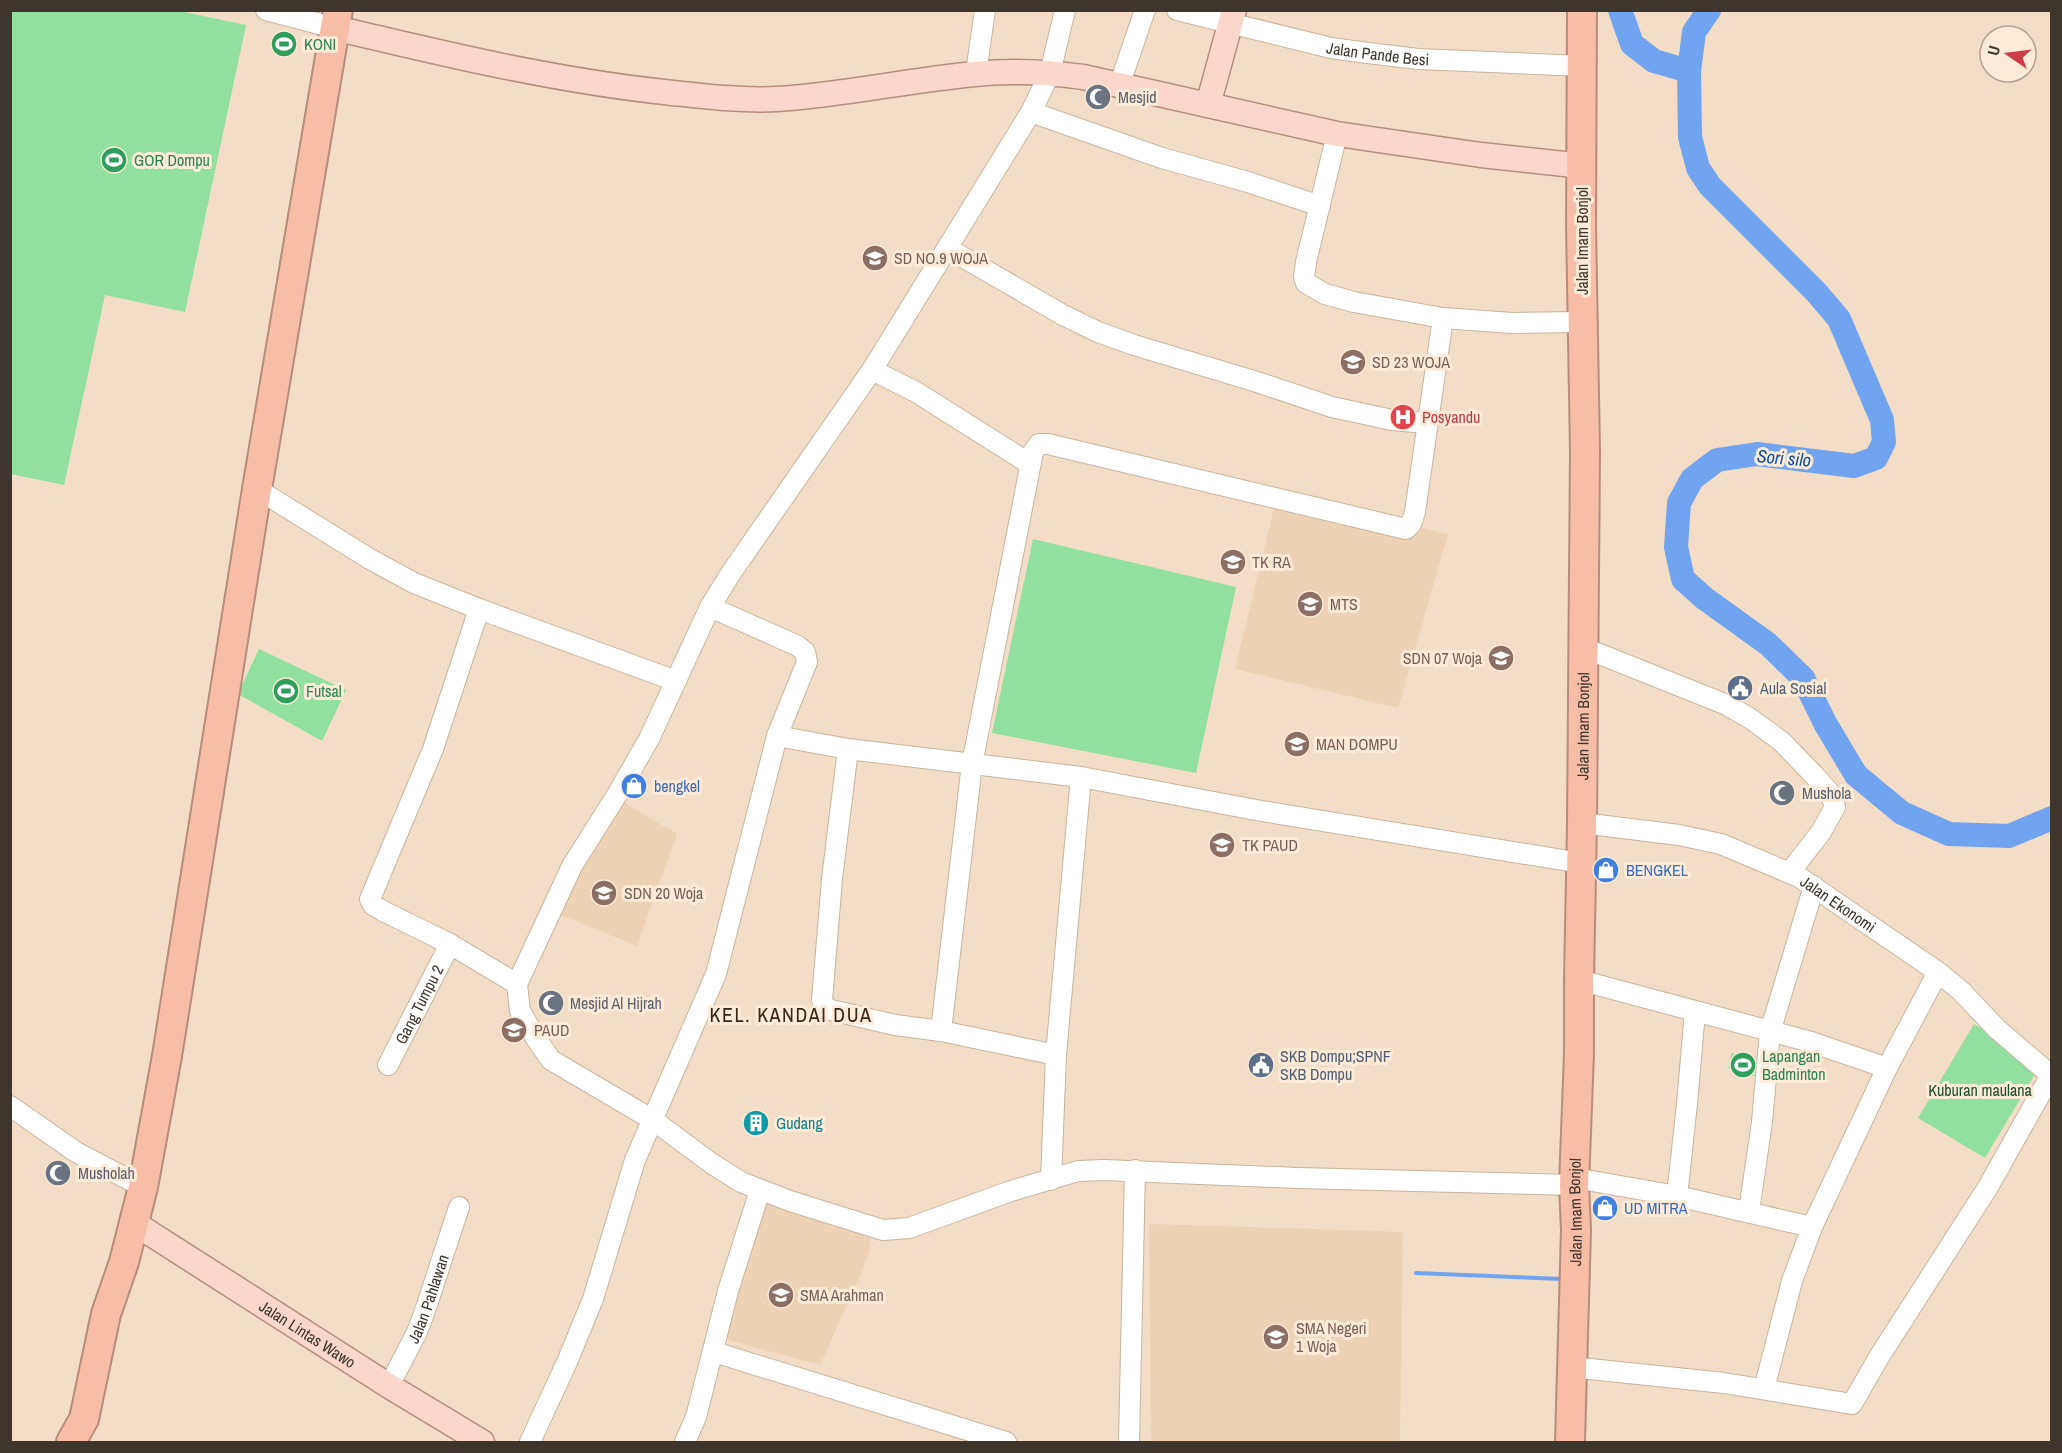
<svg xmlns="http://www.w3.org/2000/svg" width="2062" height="1453" font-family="'Archivo Narrow',sans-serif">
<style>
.built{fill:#edd2b5}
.green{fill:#91e0a0}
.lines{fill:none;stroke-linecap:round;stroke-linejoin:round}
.stream{stroke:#71a4f0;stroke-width:4}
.river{stroke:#71a4f0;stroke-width:24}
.minor-casing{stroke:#c9b49d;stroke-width:22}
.major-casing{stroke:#b68d7c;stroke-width:27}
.highway-casing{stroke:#b68d7c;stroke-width:32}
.minor{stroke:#fff;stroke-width:20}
.major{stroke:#fad7ca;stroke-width:24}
.highway{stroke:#f7bda7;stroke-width:28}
.labels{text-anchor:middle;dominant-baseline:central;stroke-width:6;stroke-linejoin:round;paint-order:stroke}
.leisure-label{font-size:16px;fill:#27864d;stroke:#fdebd8;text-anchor:start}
.street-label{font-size:16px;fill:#3e352c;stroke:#fdebd8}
.worship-label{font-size:16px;fill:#5b616d;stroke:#fdebd8;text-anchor:start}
.education-label{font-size:16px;fill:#785e54;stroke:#fdebd8;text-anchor:start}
.health-label{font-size:16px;fill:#be3a42;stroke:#fdebd8;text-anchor:start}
.service-label{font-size:16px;fill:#4e5e75;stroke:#fdebd8;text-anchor:start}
.shop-label{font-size:16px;fill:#366cbe;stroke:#fdebd8;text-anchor:start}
.park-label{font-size:16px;fill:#175227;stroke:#fdebd8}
.culture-label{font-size:16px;fill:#0d838f;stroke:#fdebd8;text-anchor:start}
.water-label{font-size:18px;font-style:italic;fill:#094da4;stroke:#fdebd8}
.quarter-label{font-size:20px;letter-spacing:1.5px;fill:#372613;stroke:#fdebd8}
</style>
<rect width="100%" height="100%" fill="#f3ddc6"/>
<g class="built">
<path d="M1277,496L1448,534L1398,708L1235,669Z"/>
<path d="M620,800L677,834L637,946L553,912Z"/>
<path d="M517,1017L526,1027L511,1043L501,1033Z"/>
<path d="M763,1197L871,1233L869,1252L861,1273L820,1365L725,1339Z"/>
<path d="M1149,1224L1403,1232L1400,1442H1151Z"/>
</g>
<g class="green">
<path d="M11,10L180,11L246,25L185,312L105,295L64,485L11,474Z"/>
<path d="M1033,539L1236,587L1196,773L992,733Z"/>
<path d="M259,649L346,690L322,741L238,694Z"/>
<path d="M1974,1024L2040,1066L1985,1158L1918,1118Z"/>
<path d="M1732,1053L1758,1061L1754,1076L1728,1068Z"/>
</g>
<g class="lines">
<path class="stream" d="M1416,1273L1563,1279"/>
<g class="river">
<path d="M1620,10L1632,44L1654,61L1689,71"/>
<path d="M1709,10L1694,32L1689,71L1690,137L1698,168L1710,186L1816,292L1839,319L1882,420L1884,442L1876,458L1854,466L1757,454L1717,460L1692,479L1679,503L1676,547L1683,579L1704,598L1768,644L1803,678L1825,723L1856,775L1902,813L1949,834L2009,836L2052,818"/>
</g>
<defs>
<g id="minor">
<path d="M266,10L335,28"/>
<path d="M1065,10L1050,73L1031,112L872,370L731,573L710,607L649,739L618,793L572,866L517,984L520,1011L537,1040L551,1060L653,1120L711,1163L741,1182L790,1201L883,1230L909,1228L1011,1191L1078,1171L1104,1170L1298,1178L1574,1185"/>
<path id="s1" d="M1177,10L1331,48L1360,52L1418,59L1582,66"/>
<path d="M976,73L985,10"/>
<path d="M1119,86L1145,10"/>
<path d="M1031,112L1162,158L1248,182L1320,206"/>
<path d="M1337,134L1306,262L1304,277L1306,283L1325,294L1354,302L1443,318L1512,323L1582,322"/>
<path d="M947,248L1063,315L1098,332L1134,345L1254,381L1332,407L1392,420L1427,423"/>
<path d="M872,370L916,392L1030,464"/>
<path d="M257,489L370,559L414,583L479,609L433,749L370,899L373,905L383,911L450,944L517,984"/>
<path d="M479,609L676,681"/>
<path d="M1582,647L1727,705L1751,719L1781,741L1813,774L1830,793L1835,807L1821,832L1790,872"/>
<path d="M777,736L848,749L1081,777L1256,810L1581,863"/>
<path d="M848,749L832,879L822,1000L825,1007L831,1010L895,1025L941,1031"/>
<path id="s2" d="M1582,823L1679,835L1721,844L1799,877L1938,972L1961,991L1997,1029L2052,1076"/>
<path d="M1579,980L1811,1042L1887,1068"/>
<path d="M1056,1055L941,1031L972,764L1033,452L1039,444H1048L1406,529L1411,524L1415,512L1443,318"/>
<path id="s3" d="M388,1065L450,944"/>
<path d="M10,1106L76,1152L143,1187"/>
<path d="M1575,1178L1677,1196L1812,1227"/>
<path d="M1051,1180L1056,1055L1081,777"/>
<path d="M1677,1196L1687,1104L1695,1011"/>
<path d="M1749,1211L1762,1122L1770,1032L1814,886"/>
<path d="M714,1352L1006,1442"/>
<path d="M1571,1367L1724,1383L1852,1404L1879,1357L1988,1187L2051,1075"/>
<path id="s4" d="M389,1386L417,1332L426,1308L459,1207"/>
<path d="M1764,1389L1792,1281L1812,1227L1887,1068L1938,972"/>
<path d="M530,1442L567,1362L593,1299L635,1160L716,974L777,736L807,662L805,652L798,646L710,607"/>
<path d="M685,1442L696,1417L728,1291L760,1190"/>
<path d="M1129,1442L1135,1170"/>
</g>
<g id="major">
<path d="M335,28C444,54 553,80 664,92C702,96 739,101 777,99C843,95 909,80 975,74C1011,70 1047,72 1083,77L1337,134L1481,155L1583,166"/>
<path d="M1208,105L1234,10"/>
<path id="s5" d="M134,1223L389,1386L482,1442"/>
</g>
<g id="highway">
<path d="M71,1442L84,1419L106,1314L124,1262L143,1187L167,1056L257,489L338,10"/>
<path id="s6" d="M1570,1442L1576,1230L1574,1185L1579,1053V980L1582,823L1585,451L1581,225L1582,10"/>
</g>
</defs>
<use href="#minor" class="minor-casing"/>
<use href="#major" class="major-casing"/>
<use href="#highway" class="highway-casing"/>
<use href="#minor" class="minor"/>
<use href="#major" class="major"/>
<use href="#highway" class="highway"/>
</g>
<defs>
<symbol id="stadium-disc" viewBox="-11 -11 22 22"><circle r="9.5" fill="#2e9e5b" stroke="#fdebd8"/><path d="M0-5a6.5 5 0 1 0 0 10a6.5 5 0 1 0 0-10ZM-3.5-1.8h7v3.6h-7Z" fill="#fff"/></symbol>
<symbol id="mosque-disc" viewBox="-11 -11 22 22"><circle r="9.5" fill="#6b7280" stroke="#fdebd8"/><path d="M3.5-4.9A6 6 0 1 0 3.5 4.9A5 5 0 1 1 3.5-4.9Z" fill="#fff"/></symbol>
<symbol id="school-disc" viewBox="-11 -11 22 22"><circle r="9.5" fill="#8d6e63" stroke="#fdebd8"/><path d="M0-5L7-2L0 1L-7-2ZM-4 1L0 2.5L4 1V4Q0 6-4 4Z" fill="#fff"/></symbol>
<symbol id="hospital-disc" viewBox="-11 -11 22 22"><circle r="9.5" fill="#e0444e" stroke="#fdebd8"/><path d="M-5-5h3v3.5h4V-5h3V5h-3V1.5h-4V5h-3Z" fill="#fff"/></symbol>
<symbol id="civic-disc" viewBox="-11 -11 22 22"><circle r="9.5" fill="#5c6f8a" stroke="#fdebd8"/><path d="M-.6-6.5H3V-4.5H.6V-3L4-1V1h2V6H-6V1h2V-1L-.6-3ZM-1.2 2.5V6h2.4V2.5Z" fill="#fff"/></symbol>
<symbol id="shop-disc" viewBox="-11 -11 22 22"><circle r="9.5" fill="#3f7fe0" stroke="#fdebd8"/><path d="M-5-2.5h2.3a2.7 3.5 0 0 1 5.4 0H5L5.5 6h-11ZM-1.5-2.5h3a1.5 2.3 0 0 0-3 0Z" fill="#fff"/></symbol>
<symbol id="building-disc" viewBox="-11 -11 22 22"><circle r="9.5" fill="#0f9aa8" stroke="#fdebd8"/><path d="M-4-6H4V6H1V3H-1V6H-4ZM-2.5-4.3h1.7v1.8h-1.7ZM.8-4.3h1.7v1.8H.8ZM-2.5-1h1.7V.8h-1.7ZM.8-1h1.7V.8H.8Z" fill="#fff"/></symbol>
</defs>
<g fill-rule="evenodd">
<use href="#stadium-disc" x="269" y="29" width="30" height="30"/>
<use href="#mosque-disc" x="1083" y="82" width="30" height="30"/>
<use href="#stadium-disc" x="99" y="145" width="30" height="30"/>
<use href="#school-disc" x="860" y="243" width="30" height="30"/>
<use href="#school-disc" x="1338" y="347" width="30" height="30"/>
<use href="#hospital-disc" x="1388" y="402" width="30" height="30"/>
<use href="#school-disc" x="1218" y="547" width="30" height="30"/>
<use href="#school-disc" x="1295" y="589" width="30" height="30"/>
<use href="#school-disc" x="1486" y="643" width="30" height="30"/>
<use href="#civic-disc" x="1725" y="673" width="30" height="30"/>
<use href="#stadium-disc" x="271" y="676" width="30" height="30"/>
<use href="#school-disc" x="1282" y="729" width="30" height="30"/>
<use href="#shop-disc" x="619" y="771" width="30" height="30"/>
<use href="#mosque-disc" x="1767" y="778" width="30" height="30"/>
<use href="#school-disc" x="1207" y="830" width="30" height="30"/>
<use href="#shop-disc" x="1591" y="855" width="30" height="30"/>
<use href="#school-disc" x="589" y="878" width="30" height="30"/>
<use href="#mosque-disc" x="536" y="988" width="30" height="30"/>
<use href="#school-disc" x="499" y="1015" width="30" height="30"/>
<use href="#civic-disc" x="1246" y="1050" width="30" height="30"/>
<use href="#stadium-disc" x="1728" y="1050" width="30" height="30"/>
<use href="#building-disc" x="741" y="1108" width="30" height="30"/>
<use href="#mosque-disc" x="43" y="1158" width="30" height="30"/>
<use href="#shop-disc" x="1590" y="1193" width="30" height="30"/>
<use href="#school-disc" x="766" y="1280" width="30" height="30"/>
<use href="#school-disc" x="1261" y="1322" width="30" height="30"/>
</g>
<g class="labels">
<g class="leisure-label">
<text x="304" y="44">KONI</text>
<text x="134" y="160">GOR Dompu</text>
<text x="306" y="691">Futsal</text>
<text x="1762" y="1056">Lapangan<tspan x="1762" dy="18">Badminton</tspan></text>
</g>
<g class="street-label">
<text stroke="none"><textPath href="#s1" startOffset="206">Jalan Pande Besi</textPath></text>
<text transform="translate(1582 241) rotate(-90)">Jalan Imam Bonjol</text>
<text stroke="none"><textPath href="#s6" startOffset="716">Jalan Imam Bonjol</textPath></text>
<text stroke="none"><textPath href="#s2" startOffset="273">Jalan Ekonomi</textPath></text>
<text stroke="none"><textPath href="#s3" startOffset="68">Gang Tumpu 2</textPath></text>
<text stroke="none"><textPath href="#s6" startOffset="230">Jalan Imam Bonjol</textPath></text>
<text stroke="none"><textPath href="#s4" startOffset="96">Jalan Pahlawan</textPath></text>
<text stroke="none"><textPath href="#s5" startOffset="206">Jalan Lintas Wawo</textPath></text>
</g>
<g class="worship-label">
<text x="1118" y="97">Mesjid</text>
<text x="1802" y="793">Mushola</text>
<text x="570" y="1003">Mesjid Al Hijrah</text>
<text x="78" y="1173">Musholah</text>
</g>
<g class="education-label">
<text x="894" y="258">SD NO.9 WOJA</text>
<text x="1372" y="362">SD 23 WOJA</text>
<text x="1252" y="562">TK RA</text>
<text x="1330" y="604">MTS</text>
<text x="1482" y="658" text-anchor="end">SDN 07 Woja</text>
<text x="1316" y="744">MAN DOMPU</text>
<text x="1242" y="845">TK PAUD</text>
<text x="624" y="893">SDN 20 Woja</text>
<text x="534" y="1030">PAUD</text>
<text x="800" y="1295">SMA Arahman</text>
<text x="1296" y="1328">SMA Negeri<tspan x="1296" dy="18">1 Woja</tspan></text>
</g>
<g class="health-label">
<text x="1422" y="417">Posyandu</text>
</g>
<g class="service-label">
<text x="1760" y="688">Aula Sosial</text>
<text x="1280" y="1056">SKB Dompu;SPNF<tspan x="1280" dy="18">SKB Dompu</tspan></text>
</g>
<g class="shop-label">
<text x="654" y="786">bengkel</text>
<text x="1626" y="870">BENGKEL</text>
<text x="1624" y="1208">UD MITRA</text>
</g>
<g class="park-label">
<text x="1980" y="1090">Kuburan maulana</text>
</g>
<g class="culture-label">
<text x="776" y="1123">Gudang</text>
</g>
<g class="water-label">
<text transform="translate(1784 458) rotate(5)">Sori silo</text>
</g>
<g class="quarter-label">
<text x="791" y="1014">KEL. KANDAI DUA</text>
</g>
</g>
<rect width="2062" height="1453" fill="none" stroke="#3e352c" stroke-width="24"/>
<g transform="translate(2008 54) rotate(284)"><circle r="28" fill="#fdebd8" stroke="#b1a293" stroke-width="1.5"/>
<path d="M0-4.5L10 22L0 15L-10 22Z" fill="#cd3d47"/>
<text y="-9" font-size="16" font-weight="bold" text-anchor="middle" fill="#3e352c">U</text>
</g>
</svg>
